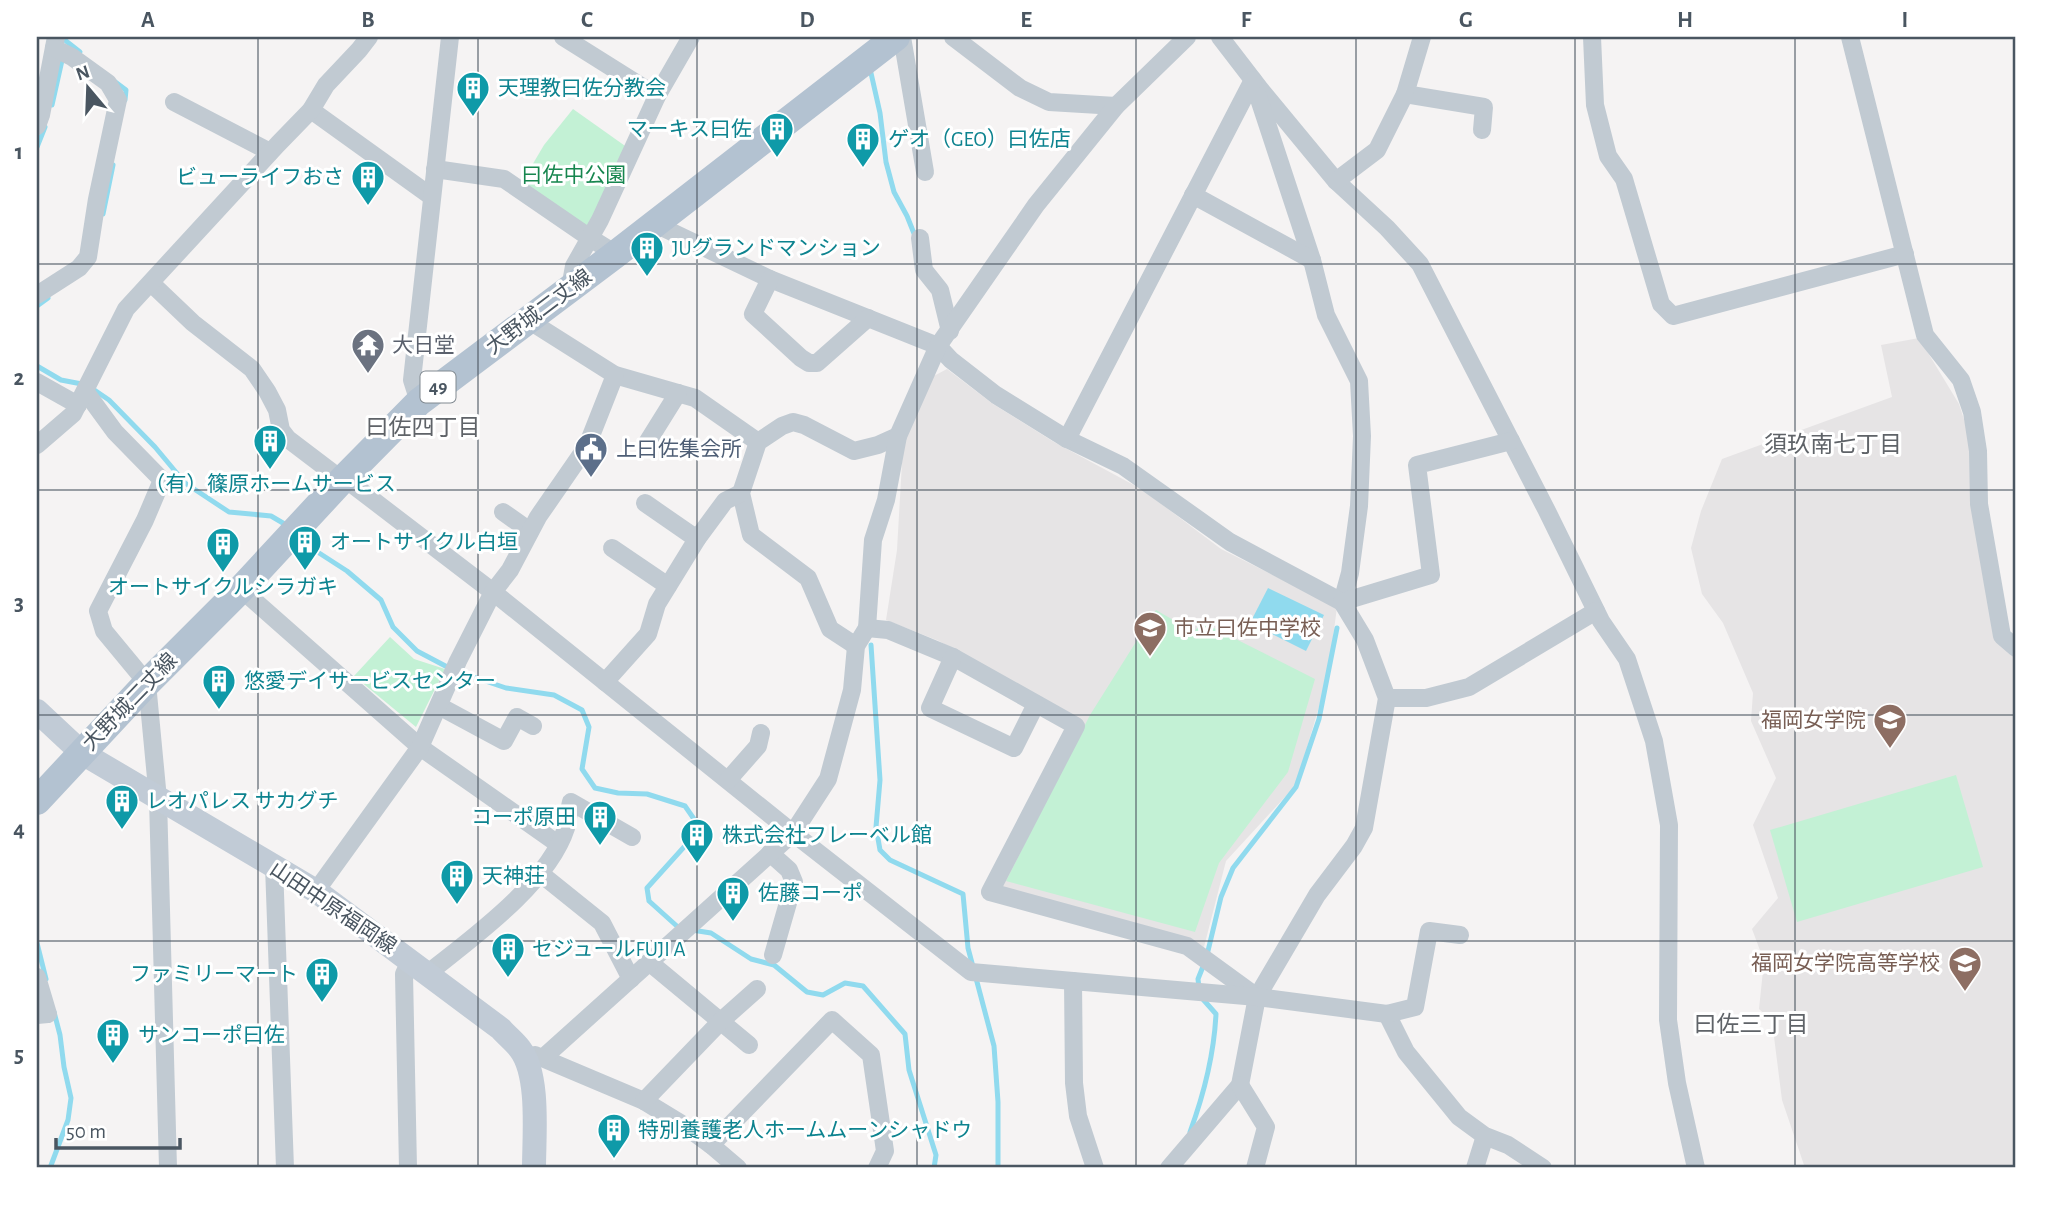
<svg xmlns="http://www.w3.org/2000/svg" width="2053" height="1205" font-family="'Alegreya Sans','Noto Sans JP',sans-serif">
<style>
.education{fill:#e6e4e5}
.green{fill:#c3f1d5}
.water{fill:#90daee}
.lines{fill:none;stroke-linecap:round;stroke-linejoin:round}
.stream{stroke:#90daee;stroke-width:5}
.street{stroke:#c1cad2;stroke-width:18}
.secondary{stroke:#c1cbd6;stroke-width:24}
.primary{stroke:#b3c2d1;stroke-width:28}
.grid{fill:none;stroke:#4a5661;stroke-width:2;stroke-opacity:0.55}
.labels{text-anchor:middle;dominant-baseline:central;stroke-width:6;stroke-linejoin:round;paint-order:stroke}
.shield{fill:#fff;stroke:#808990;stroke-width:2}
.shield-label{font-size:19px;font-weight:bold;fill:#4a5661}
.culture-label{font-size:21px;fill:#0d838f;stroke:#fff;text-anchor:start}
.park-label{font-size:21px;fill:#17864f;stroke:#fff}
.street-label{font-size:21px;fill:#4a5661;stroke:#fff}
.worship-label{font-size:21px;fill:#5b616d;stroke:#fff;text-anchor:start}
.service-label{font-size:21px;fill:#4e5e75;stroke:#fff;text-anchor:start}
.education-label{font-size:21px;fill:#785e54;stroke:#fff;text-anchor:end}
.neighbourhood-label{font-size:23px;fill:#5f6368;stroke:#fff}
.neatline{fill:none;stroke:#4a5661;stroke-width:2.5}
.grid-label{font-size:23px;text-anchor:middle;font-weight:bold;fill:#4a5661}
</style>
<rect width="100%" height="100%" fill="#f5f3f3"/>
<g class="education">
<path d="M1919,338L1959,404L1973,447L1970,497L2016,656V1168H1807L1804,1165L1782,1100L1772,1021L1759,1009L1764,961L1752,929L1778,898L1753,825L1776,778L1751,721L1753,693L1723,623L1702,594L1691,548L1701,511L1722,459L1892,397L1881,345Z"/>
<path d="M947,369L993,404L1054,442L1143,490L1221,549L1337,607L1328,676L1296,785L1226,861L1204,947L1193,941L999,888L1083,725L939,641L886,620L897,550L903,445L930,378Z"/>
</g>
<g class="green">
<path d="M573,109L628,148L590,238L521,184L544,145Z"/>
<path d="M1156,610L1194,632L1202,622L1315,679L1288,772L1219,863L1195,932L1006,881L1090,715Z"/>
<path d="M390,637L414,659L445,669L416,727L354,676Z"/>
<path d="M1956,775L1983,867L1797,922L1770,830Z"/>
</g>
<path class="water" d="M1268,588L1324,615L1306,651L1250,623Z"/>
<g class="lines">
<g class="stream">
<path d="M66,41L80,52"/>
<path d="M871,73L880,113L886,162L894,192L907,216L915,236"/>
<path d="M114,81L126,90L125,100"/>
<path d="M52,105L63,56"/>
<path d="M37,147L45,127"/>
<path d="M103,214L113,165"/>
<path d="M37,306L48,298"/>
<path d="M37,366L61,380L87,385L109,400L155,447L185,483L229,512L271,516L288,526"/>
<path d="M301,538L316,551L347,571L381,600L393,627L417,651L453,670L506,688L554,695L582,710L589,727L582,769L595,788L618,793L647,794L685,806L694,819L693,837L647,888L649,901L679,928H682"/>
<path d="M871,645L880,780L876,827L880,850L890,860L963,894L968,948L994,1046L998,1102V1168"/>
<path d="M692,930L711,933L751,959L774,965L807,992L823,995L845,983L863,986L905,1034L909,1070L936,1155L934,1168"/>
<path d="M37,943L46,979"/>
<path d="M1207,955L1221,897L1233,868L1296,787L1319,719L1337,628"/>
<path d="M1199,988L1198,979L1204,964"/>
<path d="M1190,1132C1204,1094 1214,1054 1216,1014L1201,997"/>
<path d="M50,1168L68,1120L71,1098L64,1067L60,1035L54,1012"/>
</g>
<g class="street">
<path d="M563,37L657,96"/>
<path d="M902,37L925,172"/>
<path d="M953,37L1020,88L1049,102L1116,106"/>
<path d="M1220,37L1260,89L1336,181L1387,228L1420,264L1546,509L1601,621L1627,659L1654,741L1669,825L1668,1020L1677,1083L1696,1168"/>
<path d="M1422,37L1405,94L1484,107L1482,130"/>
<path d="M1592,37L1595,105L1608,156L1624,179L1661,304L1673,316L1905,254"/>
<path d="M1850,37L1925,335L1961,380L1972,412L1978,451L1979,504L2002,636L2016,648"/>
<path d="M1256,90L1312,260L1326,315L1359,381L1362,436L1359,506L1350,573L1342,602"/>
<path d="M174,102L270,152"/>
<path d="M311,110L432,197"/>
<path d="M37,126L41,115L56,37"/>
<path d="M435,169L504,179L590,238L616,254"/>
<path d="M1336,181L1377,150L1405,94"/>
<path d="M1193,195L1312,260"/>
<path d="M653,223L770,279L938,346L951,360L996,395L1067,439L1123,466L1230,542L1342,602L1365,640L1387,698L1364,828L1354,846L1317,895L1257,997L1240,1085L1169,1168"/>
<path d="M920,238L924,270L940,290L950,331"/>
<path d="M770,279L753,314L801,358L809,363H817L868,318"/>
<path d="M151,283L193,323L252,369L267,391L277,410L281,430L288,439L342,480"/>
<path d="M570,288L574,266L600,220L657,96L691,37"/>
<path d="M37,295L79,268L88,257L97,199L118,100L108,83L72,57L54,48"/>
<path d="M528,320L615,375L695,398L758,442"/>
<path d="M37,382L78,405"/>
<path d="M85,391L115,432L162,480L145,520L98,611L104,631L147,683L158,799L168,1168"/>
<path d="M419,402L412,380L450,37"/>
<path d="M1067,439L1253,80"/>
<path d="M37,445L73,414L126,309L278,144L311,110L326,85L359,50L369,37"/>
<path d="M645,446L678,393"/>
<path d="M344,478L493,592L793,833L971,972L1073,981"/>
<path d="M645,503L697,539"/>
<path d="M503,512L530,531"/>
<path d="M612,548L668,586"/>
<path d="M241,589L420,747L558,844"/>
<path d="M1342,602L1431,575L1417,465L1511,441"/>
<path d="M867,628L888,630L953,657L1076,726L990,892L1187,946L1257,997"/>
<path d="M856,646L830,629L808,578L751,535L741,493L758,442L782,426L793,422L804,425L854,451L878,445L898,436"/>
<path d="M953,657L930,708L1014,748L1036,704"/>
<path d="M605,682L648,634L657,604L697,539L725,501L741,493"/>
<path d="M1387,698H1426L1469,687L1596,611"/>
<path d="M439,706L504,741L517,717L533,726"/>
<path d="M728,780L758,746L761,733"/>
<path d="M770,853L789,870L794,882L773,955"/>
<path d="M274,866L285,1168"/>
<path d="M541,874L602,923L631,979"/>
<path d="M316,891L420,747L458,661L493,592L510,570L538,517L587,446L615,375"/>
<path d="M649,962L749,1045"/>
<path d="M427,974C472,938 548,884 566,828C568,820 569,810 571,802L632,837"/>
<path d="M37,977L48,1014L37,1015"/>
<path d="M1387,1014L1406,1052L1459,1117L1485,1136L1508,1145L1543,1168"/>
<path d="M535,1055L644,1101L685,1126L711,1145L738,1168"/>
<path d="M544,1057L793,833L828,779L852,690L856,646L867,628L873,540L886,500L898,436L938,346L1036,205L1116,106L1187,37"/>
<path d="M1240,1085L1266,1127L1255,1168"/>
<path d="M644,1101L721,1021L757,989"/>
<path d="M711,1145L832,1020L871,1055L885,1151L877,1168"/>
<path d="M408,1168L404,974L410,961"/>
<path d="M1095,1168L1078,1116L1074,1083L1073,981L1257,997L1387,1014L1415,1007L1429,931L1460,935"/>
<path d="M1475,1168L1485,1136"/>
</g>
<path class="secondary" d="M37,711L82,753L316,891L501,1029C507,1036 515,1042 520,1049C540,1075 534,1136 534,1168"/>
<path class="primary" d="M37,801L147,683L241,589L342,480L419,402L616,254L896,37"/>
</g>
<path class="grid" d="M258,37V1168M478,37V1168M697,37V1168M917,37V1168M1136,37V1168M1356,37V1168M1575,37V1168M1795,37V1168M37,264H2016M37,490H2016M37,715H2016M37,941H2016"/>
<defs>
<symbol id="building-pin" viewBox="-11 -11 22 30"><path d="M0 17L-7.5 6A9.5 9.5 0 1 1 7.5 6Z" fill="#0f9aa8" stroke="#fff"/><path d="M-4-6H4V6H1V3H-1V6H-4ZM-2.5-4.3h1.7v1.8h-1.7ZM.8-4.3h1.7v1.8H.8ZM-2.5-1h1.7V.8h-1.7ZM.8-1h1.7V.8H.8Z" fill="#fff"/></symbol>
<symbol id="temple-pin" viewBox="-11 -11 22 30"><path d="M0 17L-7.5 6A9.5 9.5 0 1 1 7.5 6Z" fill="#6b7280" stroke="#fff"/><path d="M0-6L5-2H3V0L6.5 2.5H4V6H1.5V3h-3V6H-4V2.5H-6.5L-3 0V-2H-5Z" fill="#fff"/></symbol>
<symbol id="civic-pin" viewBox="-11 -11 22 30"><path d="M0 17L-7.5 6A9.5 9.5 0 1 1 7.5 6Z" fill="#5c6f8a" stroke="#fff"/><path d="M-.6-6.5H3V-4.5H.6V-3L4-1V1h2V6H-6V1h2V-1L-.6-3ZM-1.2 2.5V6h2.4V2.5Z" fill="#fff"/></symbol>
<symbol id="school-pin" viewBox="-11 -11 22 30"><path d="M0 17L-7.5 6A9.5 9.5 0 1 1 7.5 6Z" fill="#8d6e63" stroke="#fff"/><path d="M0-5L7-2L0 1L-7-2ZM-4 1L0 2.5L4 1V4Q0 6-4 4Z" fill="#fff"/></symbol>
</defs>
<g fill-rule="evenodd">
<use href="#building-pin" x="454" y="69" width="38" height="52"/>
<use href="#building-pin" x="758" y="110" width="38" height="52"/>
<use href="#building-pin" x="844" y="120" width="38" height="52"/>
<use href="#building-pin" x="349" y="158" width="38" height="52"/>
<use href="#building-pin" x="628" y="229" width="38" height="52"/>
<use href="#temple-pin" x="349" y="326" width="38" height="52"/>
<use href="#building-pin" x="251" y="422" width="38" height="52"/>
<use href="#civic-pin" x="572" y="430" width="38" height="52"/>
<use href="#building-pin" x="286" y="523" width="38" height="52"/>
<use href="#building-pin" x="204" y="525" width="38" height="52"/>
<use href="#school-pin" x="1131" y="609" width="38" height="52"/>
<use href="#building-pin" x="200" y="662" width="38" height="52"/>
<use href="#school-pin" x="1871" y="701" width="38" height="52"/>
<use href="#building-pin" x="103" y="782" width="38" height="52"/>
<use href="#building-pin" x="581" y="798" width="38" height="52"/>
<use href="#building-pin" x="678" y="816" width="38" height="52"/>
<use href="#building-pin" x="438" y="857" width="38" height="52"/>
<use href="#building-pin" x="714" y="874" width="38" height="52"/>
<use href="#building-pin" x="489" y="930" width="38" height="52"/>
<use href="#school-pin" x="1946" y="944" width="38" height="52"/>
<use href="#building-pin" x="303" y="955" width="38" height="52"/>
<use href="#building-pin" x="94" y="1016" width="38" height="52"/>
<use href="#building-pin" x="595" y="1111" width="38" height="52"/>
</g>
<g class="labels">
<rect class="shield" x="420.5" y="371.5" width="35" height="31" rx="5"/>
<g class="shield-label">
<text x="438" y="387">49</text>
</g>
<g class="culture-label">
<text x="498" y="88">天理教曰佐分教会</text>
<text x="752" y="129" text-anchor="end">マーキス曰佐</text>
<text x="888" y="139">ゲオ（GEO）曰佐店</text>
<text x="344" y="177" text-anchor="end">ビューライフおさ</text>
<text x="672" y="248">JUグランドマンション</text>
<text x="270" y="484" text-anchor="middle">（有）篠原ホームサービス</text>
<text x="330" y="542">オートサイクル白垣</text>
<text x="223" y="587" text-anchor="middle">オートサイクルシラガキ</text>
<text x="244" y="681">悠愛デイサービスセンター</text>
<text x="146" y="801">レオパレス サカグチ</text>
<text x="576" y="817" text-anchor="end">コーポ原田</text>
<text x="722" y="835">株式会社フレーベル館</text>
<text x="482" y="876">天神荘</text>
<text x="758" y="893">佐藤コーポ</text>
<text x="532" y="949">セジュールFUJI A</text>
<text x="298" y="974" text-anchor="end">ファミリーマート</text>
<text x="138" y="1035">サンコーポ曰佐</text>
<text x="638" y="1130">特別養護老人ホームムーンシャドウ</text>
</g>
<g class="park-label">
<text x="574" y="175">曰佐中公園</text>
</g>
<g class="street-label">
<text transform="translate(539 312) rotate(-37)">大野城二丈線</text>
<text transform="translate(130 702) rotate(-46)">大野城二丈線</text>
<text transform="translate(333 908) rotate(34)">山田中原福岡線</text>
</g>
<g class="worship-label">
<text x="392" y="345">大日堂</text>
</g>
<g class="service-label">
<text x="616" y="449">上曰佐集会所</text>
</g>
<g class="education-label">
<text x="1174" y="628" text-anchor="start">市立曰佐中学校</text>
<text x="1866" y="720">福岡女学院</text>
<text x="1940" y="963">福岡女学院高等学校</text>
</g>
<g class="neighbourhood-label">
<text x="423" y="428">曰佐四丁目</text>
<text x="1833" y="445">須玖南七丁目</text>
<text x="1751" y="1025">曰佐三丁目</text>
</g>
</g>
<rect width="2053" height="1205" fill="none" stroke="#ffffff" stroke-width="77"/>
<g transform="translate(88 88) rotate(341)" stroke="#ffffff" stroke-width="5" paint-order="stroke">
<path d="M0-5L12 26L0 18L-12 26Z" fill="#4a5661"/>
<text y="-10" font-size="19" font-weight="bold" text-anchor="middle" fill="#4a5661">N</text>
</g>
<path d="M56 1138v10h124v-10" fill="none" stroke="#4a5661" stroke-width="3.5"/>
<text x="66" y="1138" font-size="21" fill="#4a5661" stroke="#ffffff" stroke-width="5" paint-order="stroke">50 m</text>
<rect x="38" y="38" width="1976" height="1128" class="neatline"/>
<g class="grid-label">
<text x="148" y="27">A</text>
<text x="368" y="27">B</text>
<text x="587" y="27">C</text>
<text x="807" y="27">D</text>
<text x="1026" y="27">E</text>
<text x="1246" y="27">F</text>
<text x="1466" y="27">G</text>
<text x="1685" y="27">H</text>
<text x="1905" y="27">I</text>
<text x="19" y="159">1</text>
<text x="19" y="385">2</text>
<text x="19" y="610">3</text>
<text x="19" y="836">4</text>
<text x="19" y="1062">5</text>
</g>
</svg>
